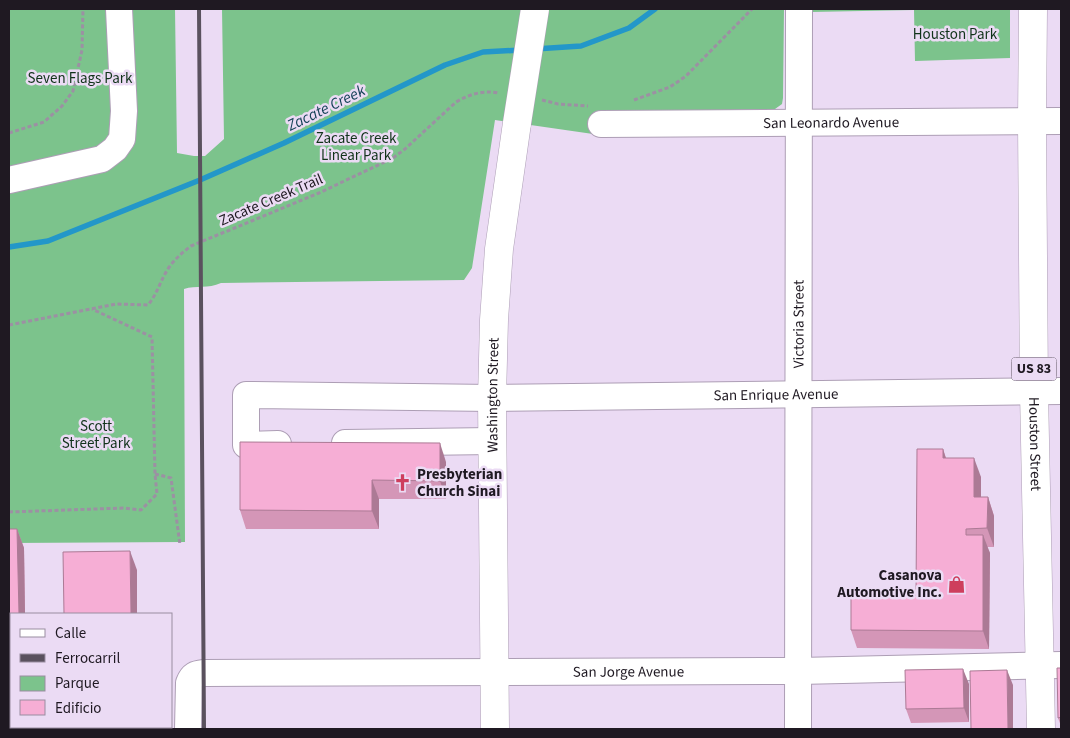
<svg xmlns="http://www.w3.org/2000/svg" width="1070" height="738" font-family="'Source Sans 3',sans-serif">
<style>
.green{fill:#7cc38c}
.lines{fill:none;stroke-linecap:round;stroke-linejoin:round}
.stream{stroke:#2397c9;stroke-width:5.5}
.minor-casing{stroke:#ad9eb5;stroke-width:28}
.major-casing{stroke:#ad9eb5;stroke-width:29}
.path{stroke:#9c90a3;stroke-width:3;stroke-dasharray:4 2.5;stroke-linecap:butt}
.minor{stroke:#fff;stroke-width:26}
.major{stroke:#fff;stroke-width:28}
.rail{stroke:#5a515e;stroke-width:4}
.major-bridge-casing{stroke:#ad9eb5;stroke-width:29;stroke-linecap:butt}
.major-bridge{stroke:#fff;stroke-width:28}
.wall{fill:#d496b7}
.shaded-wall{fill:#ac7a95}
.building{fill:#f6aed5;stroke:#ac7a95}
.labels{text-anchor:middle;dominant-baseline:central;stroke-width:5;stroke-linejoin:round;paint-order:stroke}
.shield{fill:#ebdbf4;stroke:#5c5361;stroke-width:1}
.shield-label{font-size:14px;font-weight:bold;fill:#1f1922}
.park-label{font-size:15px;fill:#11331a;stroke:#ebdbf4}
.street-label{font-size:15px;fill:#1f1922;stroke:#ebdbf4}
.poi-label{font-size:15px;font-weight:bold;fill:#1f1922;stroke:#ebdbf4;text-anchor:start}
.water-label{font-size:16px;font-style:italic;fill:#113f54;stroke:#ebdbf4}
</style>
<rect width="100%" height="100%" fill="#ebdbf4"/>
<g class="green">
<path d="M9,9H175L177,153L194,156H205L224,139L222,9H784L783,98L782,104L775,109L597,113L593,134L495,120L472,268L464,280L221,283C208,289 196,285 184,289L185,542L9,543Z"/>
<path d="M811,9H1010V58L915,61L914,10L811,12Z"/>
</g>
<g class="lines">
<g class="stream">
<path d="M535,49L581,46L629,28L655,9"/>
<path d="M9,247L48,241L200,180L284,143L445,65L483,52L521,50"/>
</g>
<defs>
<g id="minor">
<path id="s1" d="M601,124L1061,121"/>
<path d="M9,180L102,159L115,149L122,139L124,111L119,9"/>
<path d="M345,443L492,441"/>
<path id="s2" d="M278,444L246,445V395L492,398L1061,391"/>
<path id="s3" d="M188,729L189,683C192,675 195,674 204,673L799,671L1061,665"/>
<path id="s4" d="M798,729L799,9"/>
</g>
<g id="major">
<path id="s5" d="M1033,9L1032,121L1034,392L1041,729"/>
<path id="s6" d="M495,729L492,398L494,320L499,249L517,123"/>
</g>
</defs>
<use href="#minor" class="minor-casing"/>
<use href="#major" class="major-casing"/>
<g class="path">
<path d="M542,100L558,104L588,106"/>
<path d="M634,100L670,87L686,76L752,9"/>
<path d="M9,133L44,122L62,106L73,91L82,50L83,9"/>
<path d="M9,325L116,304L148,305C158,293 161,278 170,266C176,258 183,252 191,246L319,193L393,158L405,149L456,102C470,94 483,90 499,93"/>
<path d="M155,474L171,478L180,545"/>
<path d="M9,512L124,508L141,510L157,494L155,474L152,337L92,309"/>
</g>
<use href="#minor" class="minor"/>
<use href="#major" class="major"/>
<path class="rail" d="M199,9L204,729"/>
<defs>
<path id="major-bridge" d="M517,123L535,9"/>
</defs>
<use href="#major-bridge" class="major-bridge-casing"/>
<use href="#major-bridge" class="major-bridge"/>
</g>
<g class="wall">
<path d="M943,449L946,458L981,477V497H988L994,516V547H987L990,553L989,649L857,648L851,630L916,596Z"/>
<path d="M446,462V499H379V529H246L240,510Z"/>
<path d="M9,529H17L24,548L25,614H11V669H9Z"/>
<path d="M1061,668V726L1058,718Z"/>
<path d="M969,684V722L911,723L906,709Z"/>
</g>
<g class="shaded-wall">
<path d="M440,443L446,462V499L440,481Z"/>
<path d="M943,449L949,468L943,458Z"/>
<path d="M974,458L981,477V516L974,497Z"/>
<path d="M372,480L379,499V529L372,511Z"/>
<path d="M988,497L994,516V547L987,528Z"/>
<path d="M17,529L24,548L25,614H19Z"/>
<path d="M983,535L990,553L989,649L983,631Z"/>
<path d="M130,551L137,570V614H131Z"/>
<path d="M963,669L969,684V722L964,708Z"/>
<path d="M1007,670L1013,685V729H1008Z"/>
<rect x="22" y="727" width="7" height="2"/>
<rect x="132" y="727" width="7" height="2"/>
</g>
<g class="building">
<path d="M240,442L440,443V481L372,480V511L240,510Z"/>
<path d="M917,449H943V458H974V497H988L987,528L966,529V535H983V631L851,630V596H916Z"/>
<path d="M9,529H17L19,614H11V651H9Z"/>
<path d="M130,551L131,614H64L63,552Z"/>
<path d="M1057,668H1061V717L1058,718Z"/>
<path d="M963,669L964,708L906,709L905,670Z"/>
<path d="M1007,670L1008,729H971L970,671Z"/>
<path d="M9,709H11V727H22V729H9Z"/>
<rect x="66" y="727" width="66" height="2"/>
</g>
<defs>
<symbol id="church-bare" viewBox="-9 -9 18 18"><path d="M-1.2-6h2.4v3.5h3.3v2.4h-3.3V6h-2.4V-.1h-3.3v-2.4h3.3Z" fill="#ce3e5d" stroke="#ebdbf4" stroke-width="2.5" paint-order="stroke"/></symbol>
<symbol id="shop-bare" viewBox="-9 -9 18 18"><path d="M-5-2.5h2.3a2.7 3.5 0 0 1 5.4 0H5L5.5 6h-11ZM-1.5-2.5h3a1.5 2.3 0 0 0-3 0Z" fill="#ce3e5d" stroke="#ebdbf4" stroke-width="2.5" paint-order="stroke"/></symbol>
</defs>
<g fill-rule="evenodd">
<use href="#church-bare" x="390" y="470" width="25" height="25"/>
<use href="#shop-bare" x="944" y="572" width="25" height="25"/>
</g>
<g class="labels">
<rect class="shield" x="1011.5" y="357.5" width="45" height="23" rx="4"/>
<g class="shield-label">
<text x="1034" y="369">US 83</text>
</g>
<g class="park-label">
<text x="955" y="34">Houston Park</text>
<text x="80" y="78">Seven Flags Park</text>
<text x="356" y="138">Zacate Creek<tspan x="356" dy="17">Linear Park</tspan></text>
<text x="96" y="426">Scott<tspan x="96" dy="17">Street Park</tspan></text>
</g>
<g class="street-label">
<text stroke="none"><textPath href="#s1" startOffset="230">San Leonardo Avenue</textPath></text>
<text transform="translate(271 200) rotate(-23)">Zacate Creek Trail</text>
<text stroke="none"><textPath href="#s4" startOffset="405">Victoria Street</textPath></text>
<text stroke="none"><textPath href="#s2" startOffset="612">San Enrique Avenue</textPath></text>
<text stroke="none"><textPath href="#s6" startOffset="334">Washington Street</textPath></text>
<text stroke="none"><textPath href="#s5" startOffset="435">Houston Street</textPath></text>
<text stroke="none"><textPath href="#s3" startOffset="490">San Jorge Avenue</textPath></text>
</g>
<g class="poi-label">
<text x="417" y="474">Presbyterian<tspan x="417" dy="17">Church Sinai</tspan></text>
<text x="942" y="575" text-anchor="end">Casanova<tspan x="942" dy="17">Automotive Inc.</tspan></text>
</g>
<g class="water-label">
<text transform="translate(326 108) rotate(-26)">Zacate Creek</text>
</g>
</g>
<rect width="1070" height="738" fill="none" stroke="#1f1922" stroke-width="20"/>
<rect x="10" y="613" width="162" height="115" fill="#ebdbf4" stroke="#998da0"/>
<rect x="20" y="629" width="25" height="8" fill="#ffffff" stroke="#998da0"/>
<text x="55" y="638" font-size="15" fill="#1f1922">Calle</text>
<rect x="20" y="654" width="25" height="8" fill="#5a515e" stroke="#998da0"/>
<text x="55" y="663" font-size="15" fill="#1f1922">Ferrocarril</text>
<rect x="20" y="676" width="25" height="15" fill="#7cc38c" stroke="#998da0"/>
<text x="55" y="688" font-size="15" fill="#1f1922">Parque</text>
<rect x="20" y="700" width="25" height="15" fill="#f6aed5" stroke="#998da0"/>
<text x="55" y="713" font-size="15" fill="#1f1922">Edificio</text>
</svg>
